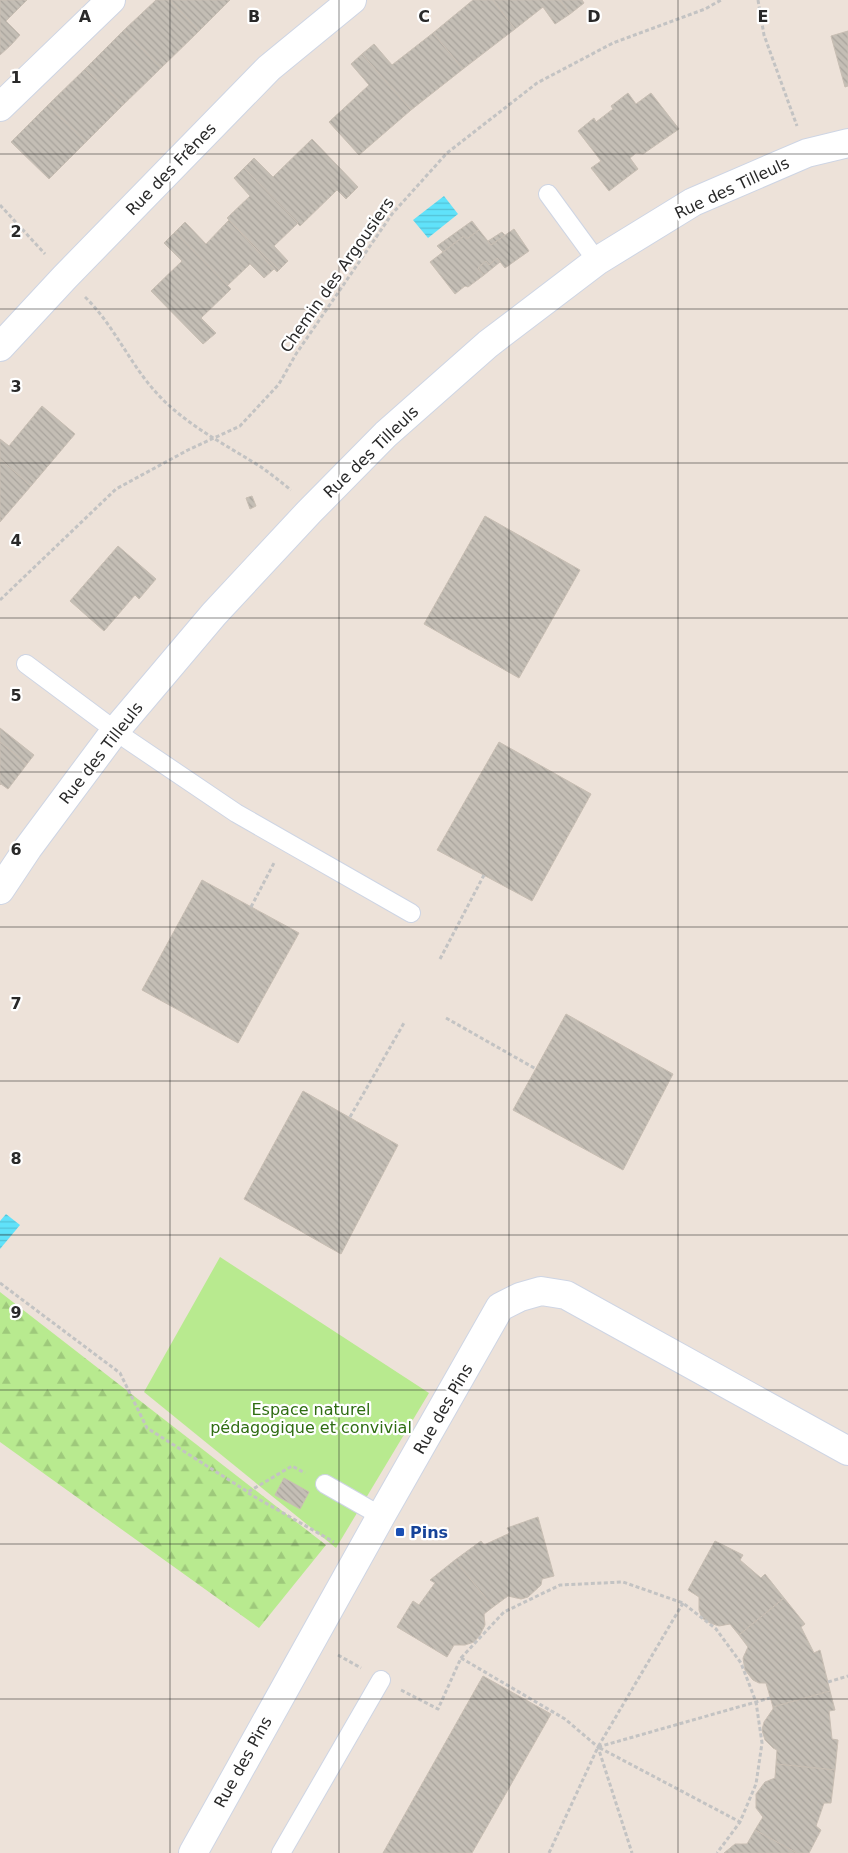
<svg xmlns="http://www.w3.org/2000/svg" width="848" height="1853" font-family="'DejaVu Sans',sans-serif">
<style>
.forest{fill:url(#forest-firs)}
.garden{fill:#b8ea8f}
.water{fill:url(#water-rules)}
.building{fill:url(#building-back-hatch);stroke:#c8beb3}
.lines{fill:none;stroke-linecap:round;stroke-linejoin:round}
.lane-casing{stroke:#ced5e4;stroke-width:20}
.street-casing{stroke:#ced5e4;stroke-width:30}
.path{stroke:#c3c3c3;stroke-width:3;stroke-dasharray:4 2.5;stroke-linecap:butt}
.lane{stroke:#fff;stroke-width:18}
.street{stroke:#fff;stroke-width:28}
.grid{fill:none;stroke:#292929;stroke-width:1;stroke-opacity:0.55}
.transit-dot{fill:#1a4fb4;stroke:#fff;stroke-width:2}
.labels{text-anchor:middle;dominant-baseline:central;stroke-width:4.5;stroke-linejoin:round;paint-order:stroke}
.street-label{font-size:16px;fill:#292929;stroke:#fff}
.park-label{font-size:16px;fill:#2f6d12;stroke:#fff}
.transit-label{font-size:16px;font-weight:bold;fill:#164399;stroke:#fff;text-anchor:start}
.grid-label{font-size:16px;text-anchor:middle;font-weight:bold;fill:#292929;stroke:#fff;stroke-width:4.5;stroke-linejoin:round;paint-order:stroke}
</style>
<defs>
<pattern id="forest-firs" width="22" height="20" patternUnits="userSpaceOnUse" patternTransform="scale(1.25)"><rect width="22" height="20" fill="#b8ea8f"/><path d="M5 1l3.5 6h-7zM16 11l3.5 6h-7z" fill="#9ec97b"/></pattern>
<pattern id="water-rules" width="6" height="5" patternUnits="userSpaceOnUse" patternTransform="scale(1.25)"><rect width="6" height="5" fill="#60e2fa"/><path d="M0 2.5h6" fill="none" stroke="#53c2d6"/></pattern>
<pattern id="building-back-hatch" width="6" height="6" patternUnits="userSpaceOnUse" patternTransform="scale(1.25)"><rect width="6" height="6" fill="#c4beb5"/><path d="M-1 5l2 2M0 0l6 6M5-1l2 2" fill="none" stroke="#a8a39c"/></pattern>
</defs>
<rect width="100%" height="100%" fill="#ede2d9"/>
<path class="forest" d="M0,1292L326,1545L259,1628L0,1442Z"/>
<path class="garden" d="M220,1257L429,1393L336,1548L144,1392Z"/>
<g class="water">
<path d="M444,196L458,214L428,238L413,220Z"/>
<path d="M6,1214L20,1225L0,1249V1221Z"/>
</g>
<g class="building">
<path d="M0,0H27L6,21L20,35L11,45L0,34Z"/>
<path d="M156,0H170L199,31L161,68L124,30Z"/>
<path d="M170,0H230L199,31Z"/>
<path d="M473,0H493L515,29L463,69L433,33Z"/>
<path d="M493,0H560L570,14L555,24L543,7L515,29Z"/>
<path d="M560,0H582L584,3L570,14Z"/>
<path d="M124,30L161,68L123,105L85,69Z"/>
<path d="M848,31V86L845,87L831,36Z"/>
<path d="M433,33L463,69L411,110L362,54L374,44L392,65Z"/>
<path d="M0,34L11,45L0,55Z"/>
<path d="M362,54L411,110L359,155L329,122L369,85L351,64Z"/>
<path d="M85,69L123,105L86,142L48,105Z"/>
<path d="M628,93L636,104L651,93L679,129L643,154L636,153L630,158L638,169L609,191L591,168L601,161L578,131L594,118L596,122L613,109L611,106Z"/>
<path d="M48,105L86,142L49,179L11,142Z"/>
<path d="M312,139L358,187L346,199L337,190L300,226L244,168L254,158L273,177Z"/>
<path d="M244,168L298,223L274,246L288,261L279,270L227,218L250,196L234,178Z"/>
<path d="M229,220L274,269L264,278L250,264L227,286L175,232L185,222L206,244Z"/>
<path d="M229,220L279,270L277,272Z"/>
<path d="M472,221L479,230L467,239L464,236L443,252L437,246Z"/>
<path d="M514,229L529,251L505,268L497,258L489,265L486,261L478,268L484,275L468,287L465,286L455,294L430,262L464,236L467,239L479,230L491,245Z"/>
<path d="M175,232L231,289L201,318L216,333L203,344L151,291L182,261L164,243Z"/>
<path d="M502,232L505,235L491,245L488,241Z"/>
<path d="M497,258L500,262L484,275L478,268L486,261L489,265Z"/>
<path d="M42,406L75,434L31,486L0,459V439L9,446Z"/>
<path d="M0,459L31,486L0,522Z"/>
<path d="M252,496L256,506L250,509L246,498Z"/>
<path d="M485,516L580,570L519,678L424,624Z"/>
<path d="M118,546L156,579L139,599L135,595L104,631L70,601Z"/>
<path d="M0,728L34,755L27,764L0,742Z"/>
<path d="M0,742L27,764L8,789L1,784L0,785Z"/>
<path d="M499,742L591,794L532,901L437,850Z"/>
<path d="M202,880L299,933L238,1043L142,990Z"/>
<path d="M566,1014L673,1074L623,1170L513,1110Z"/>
<path d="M303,1091L398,1145L341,1254L244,1199Z"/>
<path d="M284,1478L309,1492L300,1509L275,1495Z"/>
<path d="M538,1517L554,1576L542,1579L541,1585L528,1597L521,1599L508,1596L493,1607L455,1560L481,1541L484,1545L510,1533L507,1528Z"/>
<path d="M715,1541L743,1555L740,1560L761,1578L765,1574L784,1598L739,1635L730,1624L719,1626L710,1623L702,1618L699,1610V1597L688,1590Z"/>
<path d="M455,1560L493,1607L484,1614L485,1625L480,1635L474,1642L465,1645H454L447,1657L397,1627L413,1601L419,1605L435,1583L430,1580Z"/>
<path d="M784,1598L805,1624L801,1627L814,1653L820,1650L830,1691L773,1707L766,1683H759L753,1680L745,1670L743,1658L748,1647L739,1635Z"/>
<path d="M483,1676L551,1714L472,1853H383Z"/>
<path d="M830,1691L835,1710L829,1711L832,1739L838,1740L835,1770L776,1764L777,1750L773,1748L765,1740L762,1730L764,1722L773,1709V1707Z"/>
<path d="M776,1764L835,1770L831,1803H824L816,1826L821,1830L809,1853H797L755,1830L763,1817L756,1808V1794L765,1782L775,1778Z"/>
<path d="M755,1830L797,1853H724L735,1844H747Z"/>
</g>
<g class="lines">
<defs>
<g id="lane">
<path d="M548,194L597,261"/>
<path d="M26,664L128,740L236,813L411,913"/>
<path d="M325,1484L381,1516"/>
<path d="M281,1853L381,1680"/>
</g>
<g id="street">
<path d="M0,107L111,0"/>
<path d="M0,347L65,277L269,68L352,0"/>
<path d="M0,890L28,848L115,731L214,614L309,512L386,434L488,344L597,261L693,202L807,153L848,143"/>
<path d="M193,1853L381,1516L500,1307L520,1297L541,1291L566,1295L848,1451"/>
</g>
</defs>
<use href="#lane" class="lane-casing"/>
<use href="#street" class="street-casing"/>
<g class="path">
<path d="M758,0L764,35L797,126"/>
<path d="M0,205L45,254"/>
<path d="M85,297C112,323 128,360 153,389C182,423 223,443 261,467C271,474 281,482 291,490"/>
<path d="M0,600L116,489L188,450L240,426L279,384L296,354L392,214L447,153L537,83L613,43L705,9L721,0"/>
<path d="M251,907L274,863"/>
<path d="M440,959L484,875"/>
<path d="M446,1018L536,1069"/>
<path d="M350,1117L404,1023"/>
<path d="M0,1283L120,1373L147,1428L248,1492L292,1466L305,1473"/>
<path d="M248,1493L334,1542"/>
<path d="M683,1603L598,1747L740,1822"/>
<path d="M338,1655L361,1668"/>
<path d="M461,1658L504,1612L560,1585L623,1582L683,1603L716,1629L741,1663L756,1702L762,1743L756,1784L740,1822L717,1853"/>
<path d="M828,1682L848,1676"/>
<path d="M401,1690L438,1709L461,1658L565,1719L598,1747L632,1853"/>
<path d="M549,1853L598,1747L770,1698"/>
</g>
<use href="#lane" class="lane"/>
<use href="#street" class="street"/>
</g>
<path class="grid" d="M170,0V1853M339,0V1853M509,0V1853M678,0V1853M0,154H848M0,309H848M0,463H848M0,618H848M0,772H848M0,927H848M0,1081H848M0,1235H848M0,1390H848M0,1544H848M0,1699H848"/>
<rect class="transit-dot" x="395" y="1527" width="10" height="10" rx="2.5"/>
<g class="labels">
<g class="street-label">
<text transform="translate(171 169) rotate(-46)">Rue des Frênes</text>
<text transform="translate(732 188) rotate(-25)">Rue des Tilleuls</text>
<text transform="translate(337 275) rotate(-55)">Chemin des Argousiers</text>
<text transform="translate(371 452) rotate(-44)">Rue des Tilleuls</text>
<text transform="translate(101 753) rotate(-52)">Rue des Tilleuls</text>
<text transform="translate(443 1409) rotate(-60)">Rue des Pins</text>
<text transform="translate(243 1762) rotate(-61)">Rue des Pins</text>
</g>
<g class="park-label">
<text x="311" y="1409">Espace naturel<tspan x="311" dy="18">pédagogique et convivial</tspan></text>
</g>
<g class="transit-label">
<text x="410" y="1532">Pins</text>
</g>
</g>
<g class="grid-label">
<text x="85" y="22">A</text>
<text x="254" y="22">B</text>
<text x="424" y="22">C</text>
<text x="594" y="22">D</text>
<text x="763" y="22">E</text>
<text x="16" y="83">1</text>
<text x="16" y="237">2</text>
<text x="16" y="392">3</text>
<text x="16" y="546">4</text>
<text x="16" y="701">5</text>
<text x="16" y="855">6</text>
<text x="16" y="1009">7</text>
<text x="16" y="1164">8</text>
<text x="16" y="1318">9</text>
</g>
</svg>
